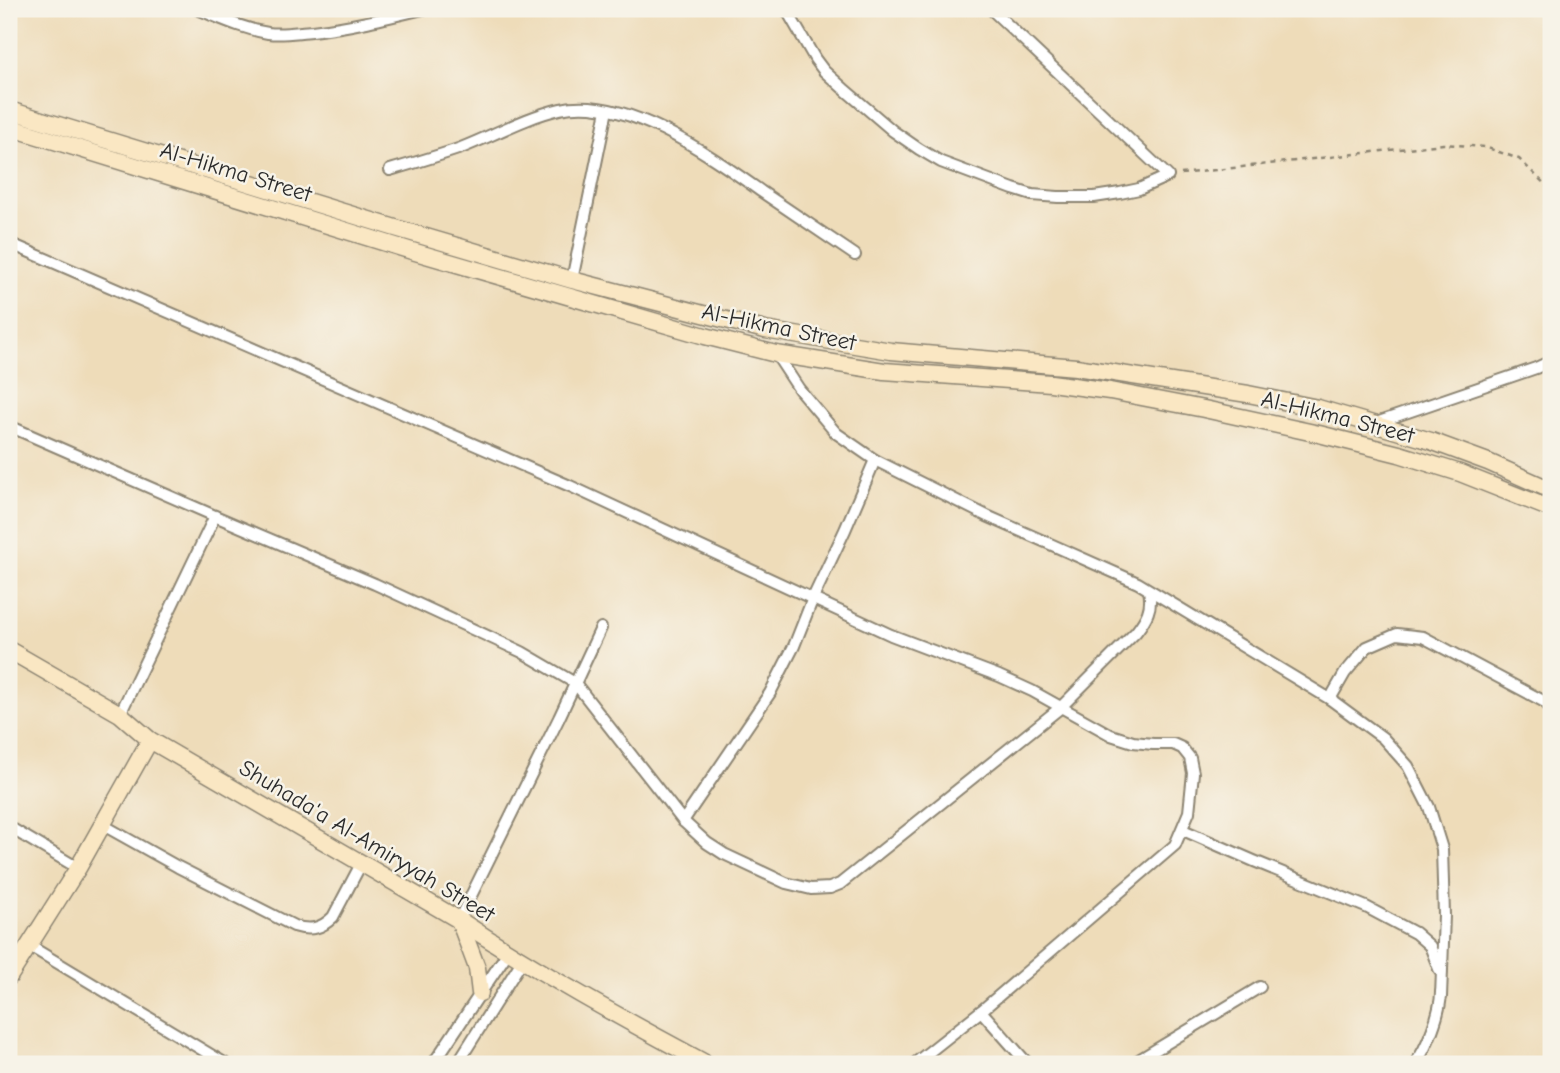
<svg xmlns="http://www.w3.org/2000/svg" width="1560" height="1073" font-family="'Comic Neue',sans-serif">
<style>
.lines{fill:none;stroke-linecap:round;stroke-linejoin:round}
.street-casing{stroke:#8c8472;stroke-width:14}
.secondary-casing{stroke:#8c8472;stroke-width:19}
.path{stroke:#8c8472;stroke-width:2.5;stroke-dasharray:5 5;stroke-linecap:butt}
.street{stroke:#fff;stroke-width:10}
.secondary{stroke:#fae7c3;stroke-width:16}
.labels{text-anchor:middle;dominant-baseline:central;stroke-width:5;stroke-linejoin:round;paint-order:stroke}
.street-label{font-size:23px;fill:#2b2b2b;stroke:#f7f3e8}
</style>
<rect width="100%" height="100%" fill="#f7f3e8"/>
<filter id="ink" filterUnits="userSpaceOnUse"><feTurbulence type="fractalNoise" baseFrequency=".0143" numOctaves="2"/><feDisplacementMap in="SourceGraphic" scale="14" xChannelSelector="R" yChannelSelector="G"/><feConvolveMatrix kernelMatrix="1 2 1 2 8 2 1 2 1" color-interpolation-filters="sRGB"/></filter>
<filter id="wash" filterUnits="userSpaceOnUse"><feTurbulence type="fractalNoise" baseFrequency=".00686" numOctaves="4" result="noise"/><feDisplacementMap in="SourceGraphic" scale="28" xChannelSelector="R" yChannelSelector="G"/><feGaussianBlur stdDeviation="1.57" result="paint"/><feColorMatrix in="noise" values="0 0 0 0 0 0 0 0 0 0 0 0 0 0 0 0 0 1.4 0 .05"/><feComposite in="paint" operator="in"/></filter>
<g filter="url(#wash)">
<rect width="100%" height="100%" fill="#eedcb9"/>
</g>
<g filter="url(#ink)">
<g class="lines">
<defs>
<g id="street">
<path d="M197,9C220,18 243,29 268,33C283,35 297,32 312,31C349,27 386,18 423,9"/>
<path d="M786,9L815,59L824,71L844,89L893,131L919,149L941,162L1013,189L1032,195L1058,197H1094L1120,193L1139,189L1168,176L991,9"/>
<path d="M390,170C414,163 438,156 461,148C494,135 526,117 560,109C626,94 711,156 762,192C793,213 824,234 855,255"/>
<path d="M9,243L570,486L891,635L999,676L1032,691L1111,735L1133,742L1153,744H1173L1182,748L1190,758L1193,773L1189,812L1175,845L981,1011L914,1064"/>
<path d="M572,280L607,110"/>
<path d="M776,354L799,389L836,433L875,460L987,516L1138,583L1330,699"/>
<path d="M1373,424L1536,368L1551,361"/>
<path d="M9,426L215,516L375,584L522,652L575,683L683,821L707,843L724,854L786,883L811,889L830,888L840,884L1060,708L1136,632C1146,619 1153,608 1149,591"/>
<path d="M120,714L215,516"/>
<path d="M683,821L770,693L794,646L813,598L845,530L875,460"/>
<path d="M103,825L178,867L294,926C310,931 321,929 333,917L361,864"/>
<path d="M9,827L78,868"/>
<path d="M1183,830L1254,861L1366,907L1415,933L1430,946L1439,969"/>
<path d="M459,920L559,718L601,628"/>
<path d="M28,945L226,1064"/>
<path d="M1441,997L1444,915L1442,849L1429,807L1408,766L1383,738L1330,699L1345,673L1367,647L1397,634L1423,637L1545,702L1551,709"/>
<path d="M981,1011L1028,1064"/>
<path d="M433,1064L508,952"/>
<path d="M457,1064L522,961"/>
<path d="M1132,1064L1260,987"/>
<path d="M1415,1064C1427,1048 1441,1012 1441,992"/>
</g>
<g id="secondary">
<path d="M9,110L392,227L572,280L765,330L891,351L1076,367L1248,394L1318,408L1431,441L1488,462L1551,490"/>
<path d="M9,127L412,251L705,336L776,354L884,371L1051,383L1110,391L1204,409L1319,434L1399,454L1460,473L1551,509"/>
<path d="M9,650L120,714L150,740L459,920C539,973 623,1019 707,1064"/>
<path d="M459,920L477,968L480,993"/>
<path d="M9,977L78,868L150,740"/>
</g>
</defs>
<use href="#street" class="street-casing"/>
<use href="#secondary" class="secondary-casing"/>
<path class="path" d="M1181,174L1443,144L1485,147L1519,159L1551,190"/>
<use href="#street" class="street"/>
<use href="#secondary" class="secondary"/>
</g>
</g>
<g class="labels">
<g class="street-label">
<text transform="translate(236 172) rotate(17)">Al-Hikma Street</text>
<text transform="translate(779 327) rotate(12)">Al-Hikma Street</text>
<text transform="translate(1338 417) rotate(14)">Al-Hikma Street</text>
<text transform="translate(367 841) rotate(31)">Shuhada'a Al-Amiryyah Street</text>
</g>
</g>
<rect width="1560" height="1073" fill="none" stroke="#f7f3e8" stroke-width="35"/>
</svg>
